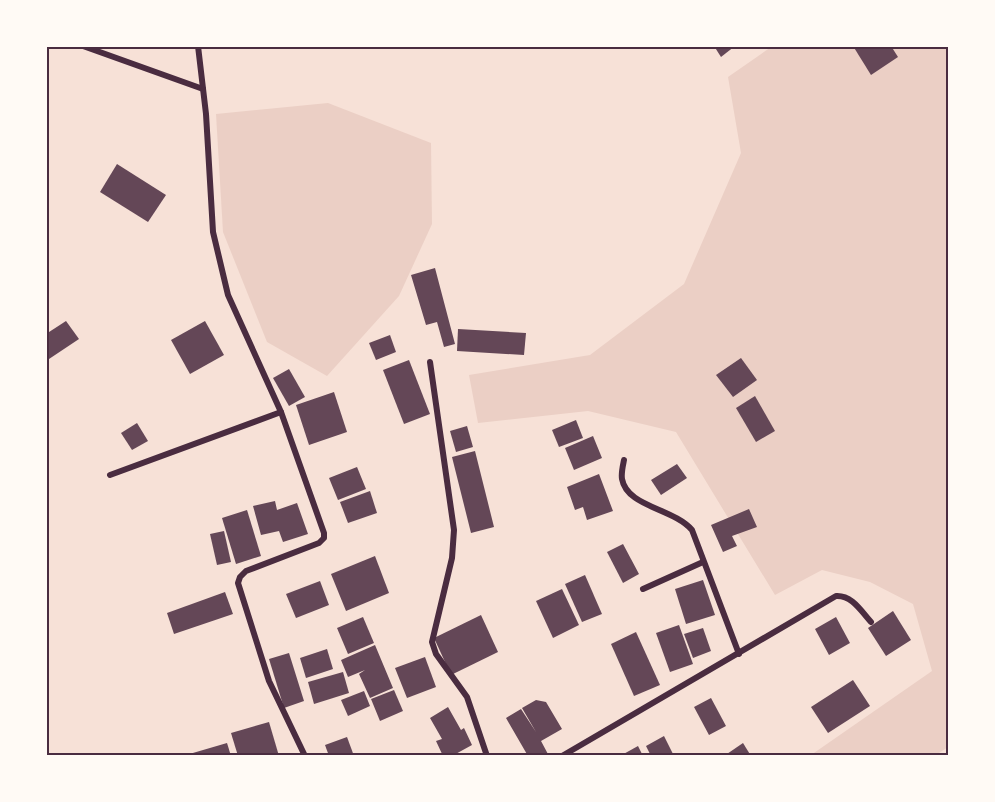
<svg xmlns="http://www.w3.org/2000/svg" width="995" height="802" font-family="Bitter,serif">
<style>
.green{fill:#ebcfc5}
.building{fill:#644757}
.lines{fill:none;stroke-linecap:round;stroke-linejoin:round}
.minor{stroke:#4a2c40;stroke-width:6}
.neatline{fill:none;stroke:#4a2c40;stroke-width:2}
</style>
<rect width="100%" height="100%" fill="#f7e1d7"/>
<g class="green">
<path d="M771,47H948V747L936,755H811L932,671L913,604L870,582L822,570L775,595L676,432L588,411L478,423L469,375L590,355L684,284L741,153L728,77Z"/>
<path d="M328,103L431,143L432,224L399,296L327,376L267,342L223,232L216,114Z"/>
</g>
<g class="building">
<path d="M714,46H735L721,57Z"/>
<path d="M853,46H891L898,57L871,75Z"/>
<path d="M117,164L166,195L148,222L100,192Z"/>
<path d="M435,268L455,344L444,347L437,322L426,325L411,275Z"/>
<path d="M66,321L79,339L46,361V334Z"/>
<path d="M205,321L224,355L190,374L171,340Z"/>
<path d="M458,329L526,333L524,355L457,351Z"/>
<path d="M390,335L396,352L376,360L369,343Z"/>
<path d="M741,358L757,380L733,397L716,375Z"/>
<path d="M409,360L430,414L404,424L383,370Z"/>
<path d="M289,369L305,397L289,406L273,378Z"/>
<path d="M334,392L347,432L309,445L296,405Z"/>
<path d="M755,396L775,431L756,442L736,408Z"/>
<path d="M576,420L583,438L559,447L552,430Z"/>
<path d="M137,423L148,441L132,450L121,433Z"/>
<path d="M467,426L473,447L456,452L450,431Z"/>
<path d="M593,436L602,458L574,470L565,448Z"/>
<path d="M475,451L494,527L471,533L452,457Z"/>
<path d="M677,464L687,478L661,495L651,480Z"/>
<path d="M357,467L366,489L338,500L329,478Z"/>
<path d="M599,474L613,511L587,520L583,507L575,510L567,487Z"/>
<path d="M370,491L377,513L348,523L340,502Z"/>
<path d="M275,501L277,510L297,503L308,534L283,542L279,531L261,535L253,506Z"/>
<path d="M749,509L757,527L732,536L737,546L723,552L711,525Z"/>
<path d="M247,510L261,556L236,564L222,518Z"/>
<path d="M224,531L231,562L217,565L210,534Z"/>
<path d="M623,544L639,574L623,583L607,552Z"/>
<path d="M375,556L389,593L346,611L331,574Z"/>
<path d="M585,575L602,614L582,622L565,584Z"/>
<path d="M703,580L715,615L686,624L675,589Z"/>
<path d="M320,581L329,605L296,618L286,594Z"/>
<path d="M562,589L579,625L553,638L536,601Z"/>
<path d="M225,592L233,614L174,634L167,613Z"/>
<path d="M893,611L911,640L886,656L868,628Z"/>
<path d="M481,615L498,652L451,675L434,638Z"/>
<path d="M363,617L374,643L348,654L337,628Z"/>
<path d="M836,617L850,643L829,655L815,629Z"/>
<path d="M679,625L693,664L670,672L656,633Z"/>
<path d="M703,628L711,651L693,658L684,634Z"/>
<path d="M636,632L660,685L634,696L611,644Z"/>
<path d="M375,645L393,688L370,698L359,674L365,670L348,677L341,660Z"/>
<path d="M327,649L333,669L306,678L300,658Z"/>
<path d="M289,653L304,701L284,708L269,659Z"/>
<path d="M425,657L436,687L407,698L395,668Z"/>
<path d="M343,672L349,693L314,704L308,682Z"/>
<path d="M853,680L870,706L828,733L811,707Z"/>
<path d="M394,690L403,711L380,721L371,699Z"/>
<path d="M364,691L370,706L348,716L341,700Z"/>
<path d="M711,698L726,726L709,735L694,707Z"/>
<path d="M536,700L546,702L562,729L541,741L549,756H528L506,718L521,709L536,732L522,708Z"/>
<path d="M448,707L461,730L464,728L472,745L452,756H443L436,741L442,739L430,718Z"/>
<path d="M269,722L279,756H238L231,733Z"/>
<path d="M664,736L674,756H651L646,746Z"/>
<path d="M347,737L354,756H329L325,745Z"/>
<path d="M227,743L231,756H186V755Z"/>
<path d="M743,743L751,756H724Z"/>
<path d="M638,746L643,756H620Z"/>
</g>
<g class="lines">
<g class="minor">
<path d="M83,46L203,89"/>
<path d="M198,46L206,114L213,232L228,295L281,412L324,533V538L319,543L246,571L240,577L238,583L269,681L305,756"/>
<path d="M430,362L454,530L452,558L432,642L436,654L467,697L487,756"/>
<path d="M624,460C623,465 621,473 622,479C627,507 673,508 692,530L739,654"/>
<path d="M110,475L281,412"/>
<path d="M643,589L703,562"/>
<path d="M562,756L836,596C852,595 861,611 871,622"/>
</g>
</g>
<rect width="995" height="802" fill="none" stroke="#fffaf5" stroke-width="96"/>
<rect x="48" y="48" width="899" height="706" class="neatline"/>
</svg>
